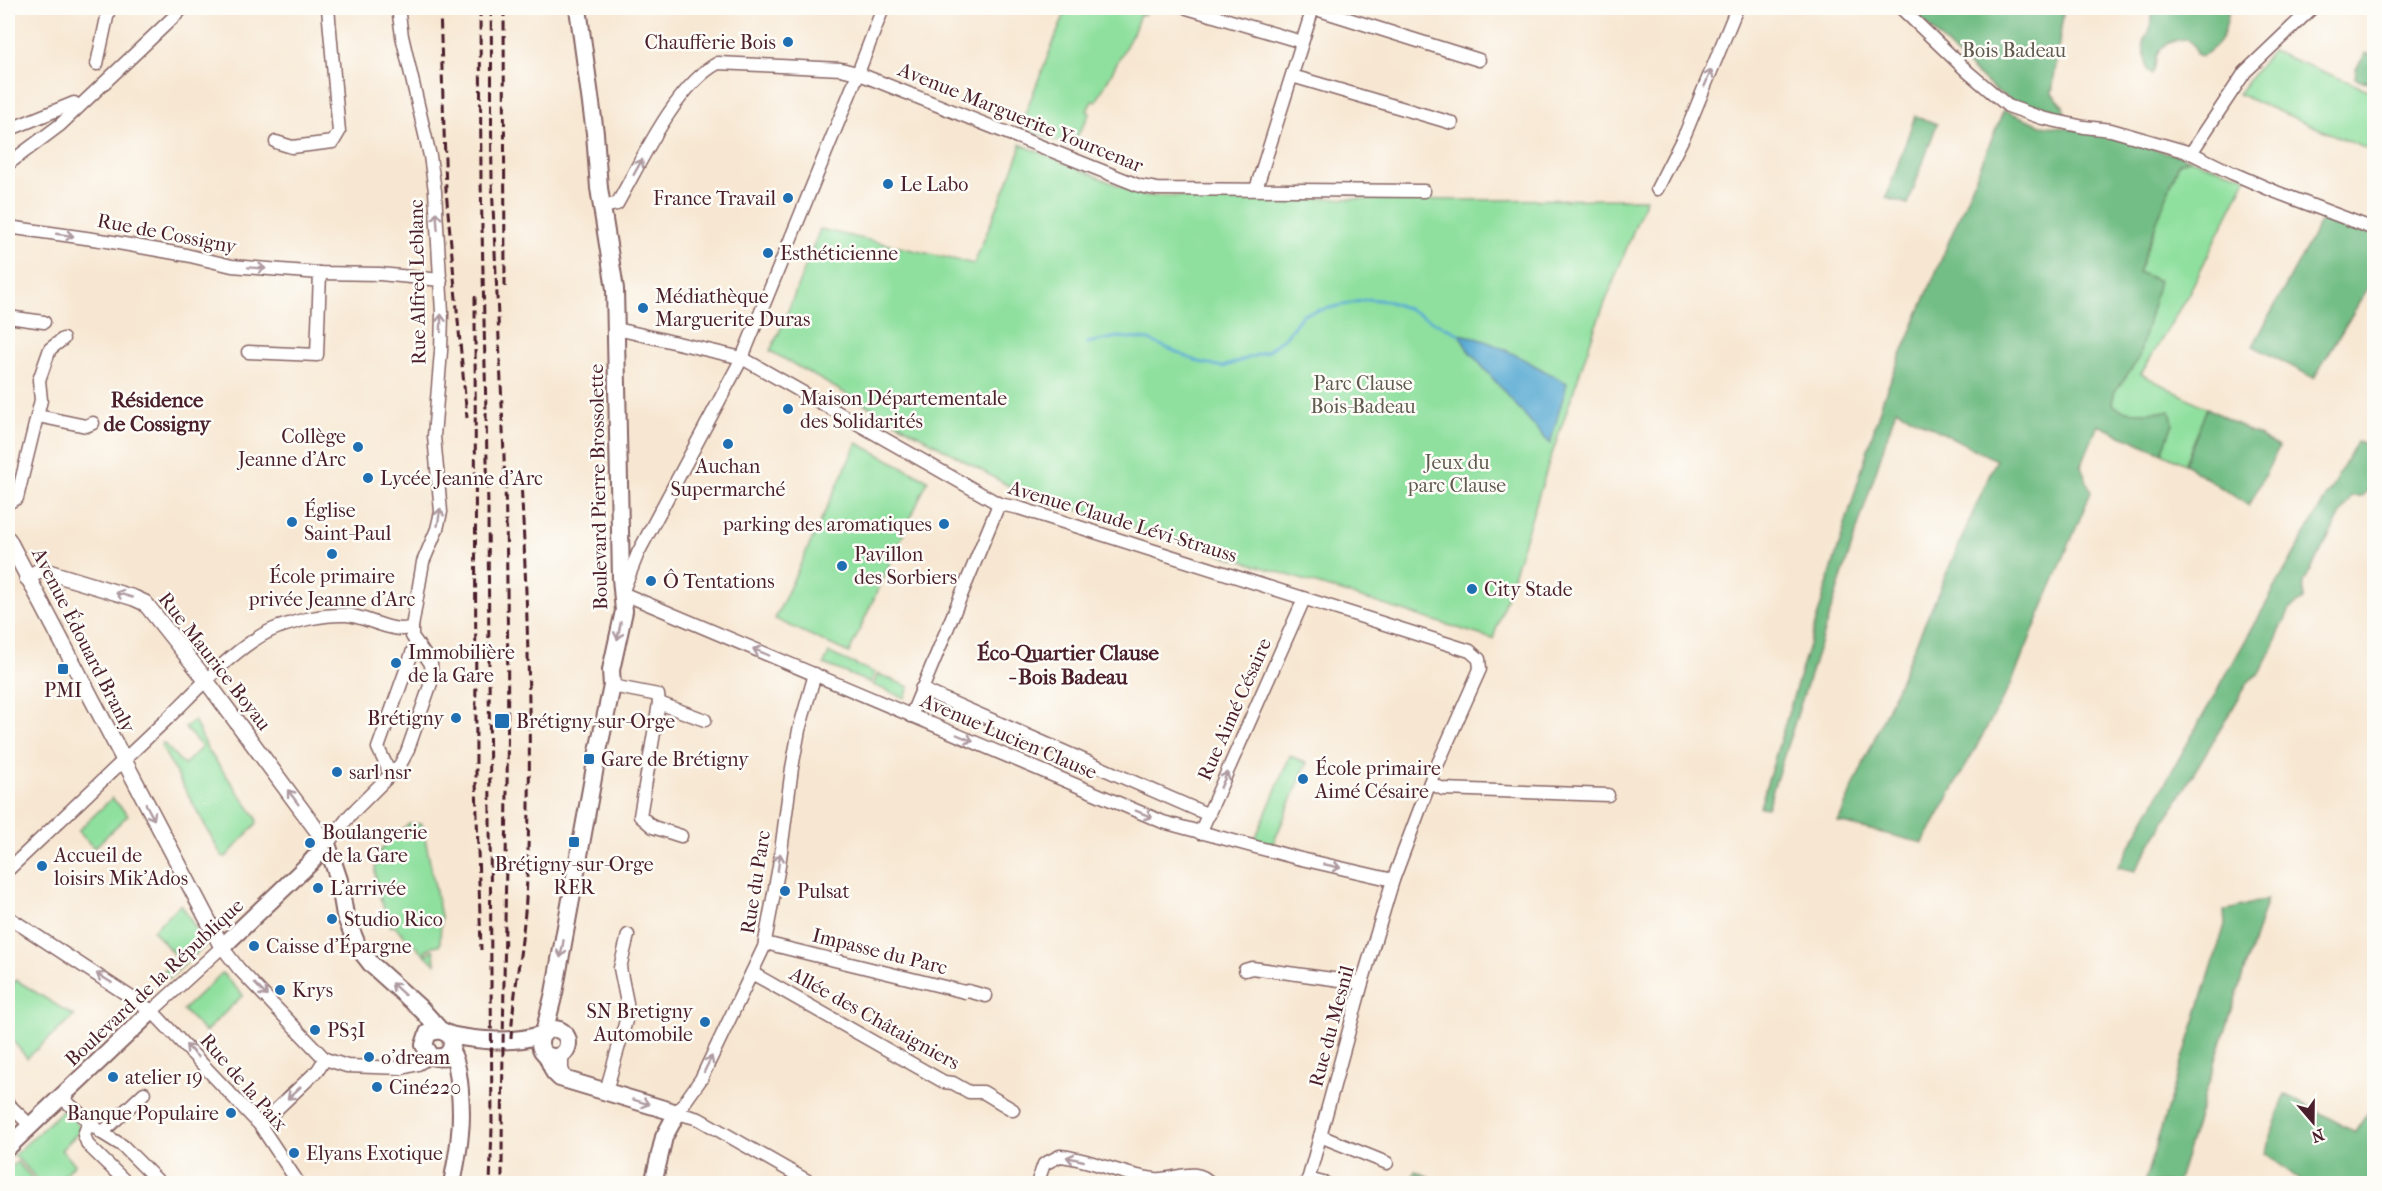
<svg xmlns="http://www.w3.org/2000/svg" width="2382" height="1191" viewBox="0 0 2382 1191" font-family="'IM FELL French Canon',serif">
<style>
.green{fill:#8fe09f;stroke:#6c8065;stroke-width:1.5}
.forest{fill:#73be86;stroke:#5e6e58;stroke-width:1.5}
.water{fill:#58aad3;stroke:#51647f;stroke-width:1.5}
.lines{fill:none;stroke-linecap:round;stroke-linejoin:round}
.stream{stroke:#58aad3;stroke-width:3}
.minor-casing{stroke:#876565;stroke-width:15}
.tertiary-casing{stroke:#876565;stroke-width:18}
.secondary-casing{stroke:#876565;stroke-width:20}
.minor{stroke:#fff;stroke-width:12}
.tertiary{stroke:#fff;stroke-width:15}
.secondary{stroke:#fff;stroke-width:16}
.rail{stroke:#4a1f2b;stroke-width:3;stroke-dasharray:9 4.5;stroke-linecap:butt}
.oneway{stroke:#ae9aa0}
.poi-dot{fill:#1f6fb2;stroke:#fdfcf7;stroke-width:2}
.labels{text-anchor:middle;stroke-width:5;stroke-linejoin:round;paint-order:stroke}
.poi-label{font-size:20px;fill:#4a1f2b;stroke:#fdfcf7;text-anchor:start}
.park-label{font-size:20px;fill:#5f594e;stroke:#fdfcf7}
.street-label{font-size:20px;fill:#4a1f2b;stroke:#fdfcf7}
.neighbourhood-label{font-size:21px;font-weight:bold;fill:#4a1f2b;stroke:#fdfcf7}
</style>
<rect width="100%" height="100%" fill="#fdfcf7"/>
<filter id="ink" filterUnits="userSpaceOnUse"><feTurbulence type="fractalNoise" baseFrequency=".0167" numOctaves="2"/><feDisplacementMap in="SourceGraphic" scale="12" xChannelSelector="R" yChannelSelector="G"/><feConvolveMatrix kernelMatrix="1 2 1 2 8 2 1 2 1" color-interpolation-filters="sRGB"/></filter>
<filter id="wash" filterUnits="userSpaceOnUse"><feTurbulence type="fractalNoise" baseFrequency=".008" numOctaves="4" result="noise"/><feDisplacementMap in="SourceGraphic" scale="24" xChannelSelector="R" yChannelSelector="G"/><feGaussianBlur stdDeviation="1.35" result="paint"/><feColorMatrix in="noise" values="0 0 0 0 0 0 0 0 0 0 0 0 0 0 0 0 0 1.4 0 .05"/><feComposite in="paint" operator="in"/></filter>
<g filter="url(#wash)">
<rect width="100%" height="100%" fill="#f7e7d2"/>
<g class="green">
<path d="M1067 8H1148L1144 15 1140 14 1134 31 1096 102 1092 101 1087 111 1090 113 1071 147 1020 126Z"/>
<path d="M2272 51 2371 91 2374 126V152L2238 94Z"/>
<path d="M1020 144 1143 196 1458 200 1646 199 1595 328 1548 466 1493 639 1018 491 770 351 782 326 820 229 974 264 1019 154Z"/>
<path d="M2190 159 2247 177 2189 293 2141 374 2207 408 2185 464 2162 453 2173 423 2160 411C2147 412 2119 416 2112 402L2115 391 2138 360V273L2179 163Z"/>
<path d="M857 443 928 480 849 653 775 619Z"/>
<path d="M829 653 875 673 870 683 824 664Z"/>
<path d="M878 674 909 687 905 698 873 685Z"/>
<path d="M194 720 208 750 256 817 257 823 226 857 222 856 161 746 163 743 184 765 202 747 185 728Z"/>
<path d="M1290 756 1307 763 1273 844 1255 839Z"/>
<path d="M112 798 128 815 94 848 78 831Z"/>
<path d="M409 824H422L441 916 440 945 432 946 425 952 428 954 432 949 434 951 435 964 393 925 391 927C383 905 366 871 381 850 388 840 400 832 409 824Z"/>
<path d="M181 904 206 945 169 978 164 970 177 958 153 930Z"/>
<path d="M222 973 243 995 205 1032 183 1010Z"/>
<path d="M16 980 74 1016 27 1058 8 1035V991Z"/>
<path d="M64 1109 82 1129 61 1150 75 1164 55 1183H41L14 1155Z"/>
<path d="M17 1162 35 1181 33 1183H8V1170Z"/>
</g>
<g class="forest">
<path d="M1911 8H2064L2052 93 2063 105 2065 113C2060 114 2053 116 2047 115 2000 109 1944 41 1911 8Z"/>
<path d="M2152 8H2229C2226 30 2224 44 2202 56L2196 54 2194 46 2188 39C2177 39 2162 43 2157 55 2155 62 2156 68 2152 75L2147 70 2143 42 2150 30Z"/>
<path d="M2366 53 2374 55V88L2373 82 2360 81 2355 78 2356 69Z"/>
<path d="M2004 110 2041 125 2096 132 2190 159 2179 163 2138 272 2159 281 2138 360 2115 391 2112 402C2120 418 2155 410 2170 411L2173 423 2162 453 2098 425 2081 466 2091 492 2011 684 1923 843 1838 822 1996 460 1896 409 1767 808 1760 807 1884 396Z"/>
<path d="M1915 116 1937 124 1908 204 1886 198Z"/>
<path d="M2324 215 2374 235V278L2314 378 2253 346Z"/>
<path d="M2207 408 2279 447 2249 506 2185 464Z"/>
<path d="M2357 442 2373 445 2365 469 2369 479V489L2362 496H2351L2304 582 2303 600 2290 609 2261 672 2249 681 2135 871 2118 867Z"/>
<path d="M2267 899 2177 1183H2144L2225 925 2224 911Z"/>
<path d="M2285 1094 2355 1132 2369 1111 2374 1112V1183H2304L2265 1153Z"/>
<path d="M1415 1171 1444 1183H1411Z"/>
</g>
<path class="water" d="M1459 334C1497 340 1533 366 1567 383L1550 444 1468 350Z"/>
<g class="lines">
<path class="stream" d="M1087 343 1118 337 1149 340 1199 362 1223 367 1268 351 1287 335 1303 314 1369 299 1387 301 1408 309 1459 334"/>
</g>
</g>
<g filter="url(#ink)">
<g class="lines">
<g class="minor-casing">
<g id="minor">
<path d="M883 8 853 86 742 358 638 553 622 593 1163 822 1297 858 1393 880"/>
<path d="M1187 8 1302 42"/>
<path d="M1313 8 1479 60"/>
<path d="M1901 8 1968 72 2008 106 2042 118 2084 127 2111 130 2191 153 2232 173 2276 192 2374 229"/>
<path d="M97 64 109 8"/>
<path d="M1292 76 1452 123"/>
<path d="M8 130 74 103"/>
<path d="M276 142 292 147 333 142 339 132 328 8"/>
<path d="M2191 153 2245 72 2312 8"/>
<path d="M8 164 60 125 183 8"/>
<path d="M1256 189 1313 8"/>
<path d="M1657 189 1686 132 1737 8"/>
<path d="M601 207 617 204C641 162 675 86 718 63L841 69 857 73 1140 186 1157 189 1424 191"/>
<path d="M8 227 107 241 186 255 232 266 320 273 380 274 441 280"/>
<path d="M8 317 44 322"/>
<path d="M617 329 742 358 999 504 1019 508 1470 651 1479 659 1480 669 1432 777 1393 880 1362 983 1307 1184"/>
<path d="M248 352 317 355 320 273"/>
<path d="M38 416 86 426 93 423"/>
<path d="M8 503 17 498 41 400 39 380 50 349 63 339"/>
<path d="M612 686 658 695 659 703 640 816 653 827 681 836"/>
<path d="M921 689 1209 815"/>
<path d="M659 703 705 720"/>
<path d="M911 716 999 504"/>
<path d="M391 775 378 748 416 642"/>
<path d="M1430 783 1443 789 1608 795"/>
<path d="M1200 833 1304 599"/>
<path d="M327 844 351 814 400 765 407 752 432 680 431 664 412 636V627L423 562 437 529 441 512 434 436 441 351 442 313 435 191 430 156 402 36 398 8"/>
<path d="M8 870C61 819 114 769 167 719 197 690 240 641 279 627 301 620 323 614 346 615 366 616 395 635 412 627"/>
<path d="M8 917 152 1011 260 1125 299 1184"/>
<path d="M765 943 965 992 968 991 986 996"/>
<path d="M1245 970 1252 968 1362 983"/>
<path d="M752 973 944 1082 953 1083 969 1092H983L1013 1110"/>
<path d="M152 1011 222 947 239 969 325 1059 347 1066 402 1068 418 1064 431 1056"/>
<path d="M562 1055V1069L566 1079"/>
<path d="M606 1091 627 1017V1003L620 968 628 935"/>
<path d="M62 1098 102 1133 123 1146 161 1184"/>
<path d="M8 1104 31 1126"/>
<path d="M89 1122 84 1135 88 1145 128 1184"/>
<path d="M260 1125 318 1070 325 1059"/>
<path d="M102 1133 144 1093"/>
<path d="M1320 1136 1387 1163"/>
<path d="M1308 1179 1327 1184"/>
<path d="M813 1184 699 1119 677 1113 701 1079 764 947 779 866 792 768 799 730 815 674"/>
<path d="M1037 1184 1044 1164 1060 1156C1092 1159 1123 1176 1155 1179 1174 1181 1196 1165 1211 1184"/>
</g>
</g>
<g class="tertiary-casing">
<g id="tertiary">
<path d="M8 539 222 947"/>
<path d="M27 578 39 571H45L134 598 145 603 199 671 327 844"/>
</g>
</g>
<g class="secondary-casing">
<g id="secondary">
<path d="M222 947 309 864 327 844 339 880 345 915 358 947 372 965 422 1010 440 1030 450 1035C456 1050 446 1061 431 1056L424 1045 428 1033 440 1030"/>
<circle cx="554" cy="1043" r="14"/>
<path d="M544 1033 554 993 597 756 612 686 611 670 624 611 621 578 615 289 599 188 595 133 578 8"/>
<path d="M450 1035C478 1041 515 1044 543 1034"/>
<path d="M450 1051C461 1062 462 1116 460 1133 459 1150 455 1167 452 1184"/>
<path d="M547 1056 554 1072 560 1078 677 1113 664 1137 653 1184"/>
<path d="M8 1147 152 1011"/>
</g>
</g>
<use href="#minor" class="minor"/>
<use href="#tertiary" class="tertiary"/>
<use href="#secondary" class="secondary"/>
<g class="rail">
<path d="M440 8 446 190 467 418"/>
<path d="M480 8 481 180 488 507 492 1128 490 1184"/>
<path d="M491 8C492 65 491 122 492 179 497 315 506 450 507 587 510 786 502 984 502 1184"/>
<path d="M504 8 505 290"/>
<path d="M475 296 476 782 481 950"/>
<path d="M511 1039C513 993 523 946 526 899 533 759 528 619 521 480"/>
</g>
</g>
<defs><path id="oneway-shaft" d="M-6 0H5M1.5-3L5.5 0L1.5 3" fill="none" stroke-width="1.6" stroke-linecap="round" stroke-linejoin="round" transform="scale(1.5)"/></defs>
<g class="oneway">
<use href="#oneway-shaft" transform="translate(1708 78) rotate(-67)"/>
<use href="#oneway-shaft" transform="translate(638 167) rotate(-61)"/>
<use href="#oneway-shaft" transform="translate(437 221) rotate(-94)"/>
<use href="#oneway-shaft" transform="translate(65 235) rotate(8)"/>
<use href="#oneway-shaft" transform="translate(257 268) rotate(4)"/>
<use href="#oneway-shaft" transform="translate(441 323) rotate(-89)"/>
<use href="#oneway-shaft" transform="translate(439 517) rotate(-81)"/>
<use href="#oneway-shaft" transform="translate(124 595) rotate(-163)"/>
<use href="#oneway-shaft" transform="translate(619 631) rotate(101)"/>
<use href="#oneway-shaft" transform="translate(761 652) rotate(-157)"/>
<use href="#oneway-shaft" transform="translate(965 738) rotate(23)"/>
<use href="#oneway-shaft" transform="translate(1224 780) rotate(-66)"/>
<use href="#oneway-shaft" transform="translate(293 797) rotate(-127)"/>
<use href="#oneway-shaft" transform="translate(150 812) rotate(62)"/>
<use href="#oneway-shaft" transform="translate(1144 814) rotate(22)"/>
<use href="#oneway-shaft" transform="translate(779 862) rotate(-82)"/>
<use href="#oneway-shaft" transform="translate(1332 866) rotate(13)"/>
<use href="#oneway-shaft" transform="translate(562 949) rotate(100)"/>
<use href="#oneway-shaft" transform="translate(104 978) rotate(-148)"/>
<use href="#oneway-shaft" transform="translate(398 989) rotate(-138)"/>
<use href="#oneway-shaft" transform="translate(261 990) rotate(46)"/>
<use href="#oneway-shaft" transform="translate(192 1051) rotate(-134)"/>
<use href="#oneway-shaft" transform="translate(708 1064) rotate(-64)"/>
<use href="#oneway-shaft" transform="translate(294 1093) rotate(137)"/>
<use href="#oneway-shaft" transform="translate(641 1102) rotate(17)"/>
<use href="#oneway-shaft" transform="translate(1075 1159) rotate(-167)"/>
</g>
</g>
<g class="poi-dot">
<circle cx="788" cy="42" r="6"/>
<circle cx="888" cy="184" r="6"/>
<circle cx="788" cy="198" r="6"/>
<circle cx="768" cy="253" r="6"/>
<circle cx="643" cy="308" r="6"/>
<circle cx="788" cy="409" r="6"/>
<circle cx="728" cy="444" r="6"/>
<circle cx="358" cy="447" r="6"/>
<circle cx="368" cy="478" r="6"/>
<circle cx="292" cy="522" r="6"/>
<circle cx="944" cy="524" r="6"/>
<circle cx="332" cy="554" r="6"/>
<circle cx="842" cy="566" r="6"/>
<circle cx="651" cy="581" r="6"/>
<circle cx="1472" cy="589" r="6"/>
<circle cx="396" cy="663" r="6"/>
<rect x="57" y="663" width="12" height="12" rx="3"/>
<circle cx="456" cy="718" r="6"/>
<rect x="494" y="713" width="16" height="16" rx="3"/>
<rect x="583" y="753" width="12" height="12" rx="3"/>
<circle cx="337" cy="772" r="6"/>
<circle cx="1303" cy="779" r="6"/>
<rect x="568" y="836" width="12" height="12" rx="3"/>
<circle cx="310" cy="843" r="6"/>
<circle cx="42" cy="866" r="6"/>
<circle cx="318" cy="888" r="6"/>
<circle cx="785" cy="891" r="6"/>
<circle cx="332" cy="919" r="6"/>
<circle cx="254" cy="946" r="6"/>
<circle cx="280" cy="990" r="6"/>
<circle cx="705" cy="1022" r="6"/>
<circle cx="315" cy="1030" r="6"/>
<circle cx="369" cy="1057" r="6"/>
<circle cx="113" cy="1077" r="6"/>
<circle cx="377" cy="1087" r="6"/>
<circle cx="231" cy="1113" r="6"/>
<circle cx="294" cy="1153" r="6"/>
</g>
<g class="labels">
<g class="poi-label">
<text x="776" y="49" text-anchor="end">Chaufferie Bois</text>
<text x="900" y="191">Le Labo</text>
<text x="776" y="205" text-anchor="end">France Travail</text>
<text x="780" y="260">Esthéticienne</text>
<text x="655" y="303">Médiathèque<tspan x="655" dy="23">Marguerite Duras</tspan></text>
<text x="800" y="405">Maison Départementale<tspan x="800" dy="23">des Solidarités</tspan></text>
<text x="346" y="443" text-anchor="end">Collège<tspan x="346" dy="23">Jeanne d'Arc</tspan></text>
<text x="728" y="473" text-anchor="middle">Auchan<tspan x="728" dy="23">Supermarché</tspan></text>
<text x="380" y="485">Lycée Jeanne d'Arc</text>
<text x="304" y="517">Église<tspan x="304" dy="23">Saint-Paul</tspan></text>
<text x="932" y="531" text-anchor="end">parking des aromatiques</text>
<text x="854" y="561">Pavillon<tspan x="854" dy="23">des Sorbiers</tspan></text>
<text x="332" y="583" text-anchor="middle">École primaire<tspan x="332" dy="23">privée Jeanne d'Arc</tspan></text>
<text x="663" y="588">Ô Tentations</text>
<text x="1484" y="596">City Stade</text>
<text x="408" y="659">Immobilière<tspan x="408" dy="23">de la Gare</tspan></text>
<text x="63" y="697" text-anchor="middle">PMI</text>
<text x="444" y="725" text-anchor="end">Brétigny</text>
<text x="516" y="728">Brétigny-sur-Orge</text>
<text x="601" y="766">Gare de Brétigny</text>
<text x="1315" y="775">École primaire<tspan x="1315" dy="23">Aimé Césaire</tspan></text>
<text x="349" y="779">sarl nsr</text>
<text x="322" y="839">Boulangerie<tspan x="322" dy="23">de la Gare</tspan></text>
<text x="54" y="862">Accueil de<tspan x="54" dy="23">loisirs Mik'Ados</tspan></text>
<text x="574" y="871" text-anchor="middle">Brétigny-sur-Orge<tspan x="574" dy="23">RER</tspan></text>
<text x="330" y="895">L'arrivée</text>
<text x="797" y="898">Pulsat</text>
<text x="344" y="926">Studio Rico</text>
<text x="266" y="953">Caisse d'Épargne</text>
<text x="292" y="997">Krys</text>
<text x="693" y="1018" text-anchor="end">SN Bretigny<tspan x="693" dy="23">Automobile</tspan></text>
<text x="327" y="1037">PS3I</text>
<text x="381" y="1064">o'dream</text>
<text x="125" y="1084">atelier 19</text>
<text x="389" y="1094">Ciné220</text>
<text x="219" y="1120" text-anchor="end">Banque Populaire</text>
<text x="306" y="1160">Elyans Exotique</text>
</g>
<g class="park-label">
<text x="2014" y="57">Bois Badeau</text>
<text x="1363" y="390">Parc Clause<tspan x="1363" dy="23">Bois-Badeau</tspan></text>
<text x="1457" y="469">Jeux du<tspan x="1457" dy="23">parc Clause</tspan></text>
</g>
<g class="street-label">
<text transform="translate(1021 117) rotate(22)" y="7">Avenue Marguerite Yourcenar</text>
<text transform="translate(167 233) rotate(11)" y="7">Rue de Cossigny</text>
<text transform="translate(417 282) rotate(-91)" y="7">Rue Alfred Leblanc</text>
<text transform="translate(598 487) rotate(-91)" y="7">Boulevard Pierre Brossolette</text>
<text transform="translate(1123 521) rotate(17)" y="7">Avenue Claude Lévi-Strauss</text>
<text transform="translate(84 640) rotate(63)" y="7">Avenue Édouard Branly</text>
<text transform="translate(215 661) rotate(52)" y="7">Rue Maurice Boyau</text>
<text transform="translate(1234 709) rotate(-66)" y="7">Rue Aimé Césaire</text>
<text transform="translate(1009 736) rotate(23)" y="7">Avenue Lucien Clause</text>
<text transform="translate(755 882) rotate(-81)" y="7">Rue du Parc</text>
<text transform="translate(880 951) rotate(14)" y="7">Impasse du Parc</text>
<text transform="translate(154 982) rotate(-43)" y="7">Boulevard de la République</text>
<text transform="translate(875 1018) rotate(29)" y="7">Allée des Châtaigniers</text>
<text transform="translate(1331 1026) rotate(-75)" y="7">Rue du Mesnil</text>
<text transform="translate(244 1082) rotate(49)" y="7">Rue de la Paix</text>
</g>
<g class="neighbourhood-label">
<text x="157" y="407">Résidence<tspan x="157" dy="24">de Cossigny</tspan></text>
<text x="1068" y="660">Éco-Quartier Clause<tspan x="1068" dy="24">- Bois Badeau</tspan></text>
</g>
</g>
<rect width="2382" height="1191" fill="none" stroke="#fdfcf7" stroke-width="30"/>
<g transform="translate(2313 1122) rotate(160)" stroke="#fdfcf7" stroke-width="4.5" paint-order="stroke">
<path d="M0-4.5L10 22L0 15L-10 22Z" fill="#4a1f2b"/>
<text y="-9" font-size="16" font-weight="bold" text-anchor="middle" fill="#4a1f2b">N</text>
</g>
</svg>
